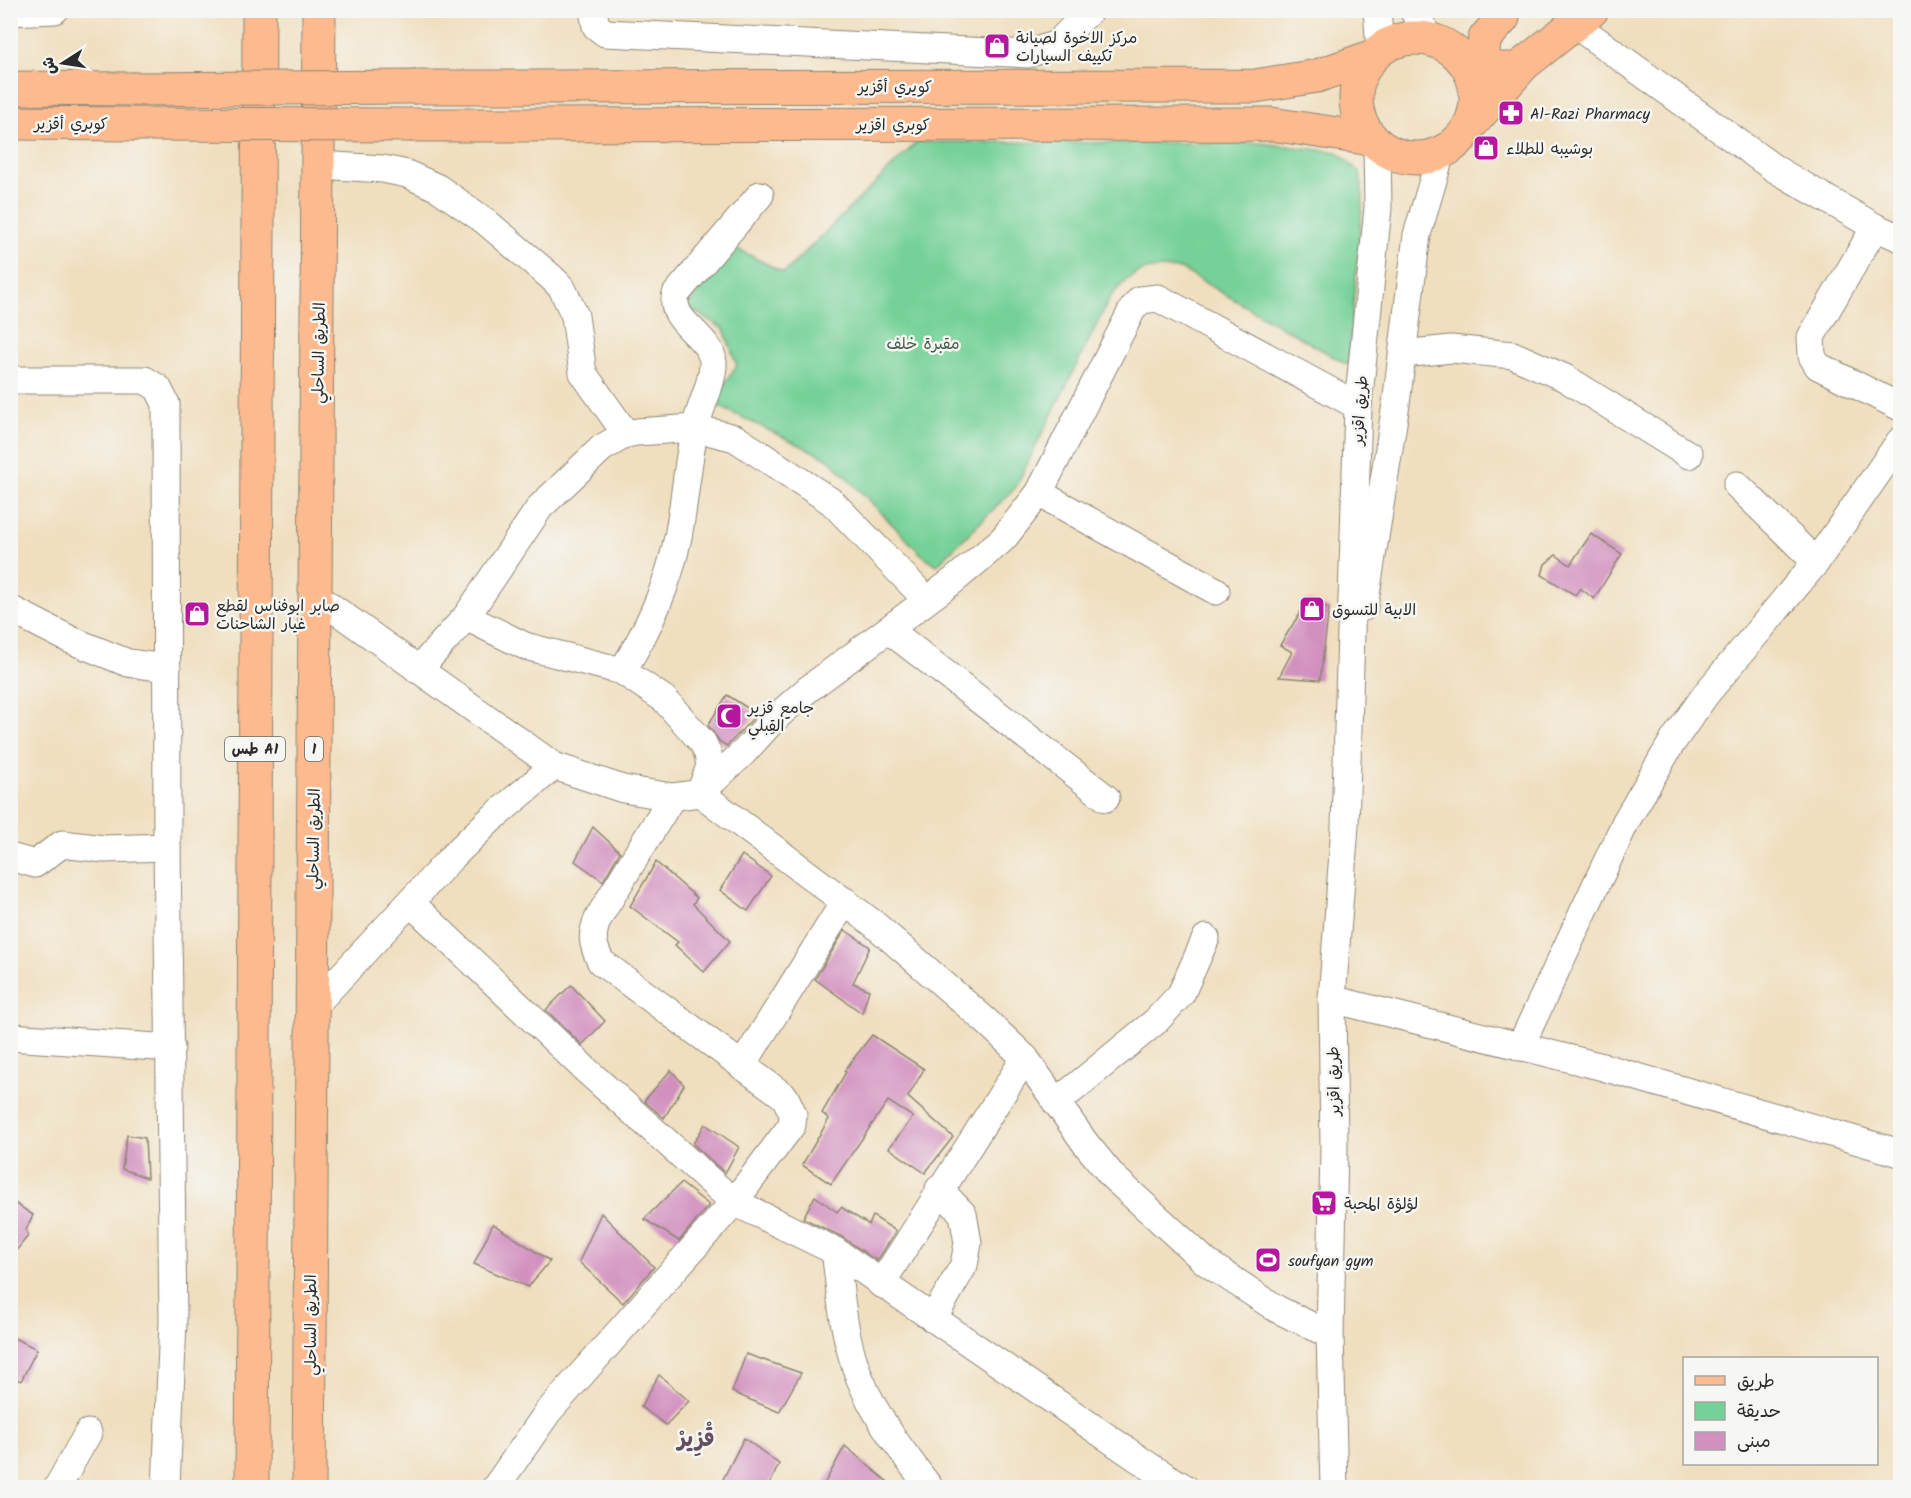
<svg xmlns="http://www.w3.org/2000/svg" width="1911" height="1498" viewBox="0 0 1911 1498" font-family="Kalam,'Playpen Sans Arabic',sans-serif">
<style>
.green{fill:#76d198;stroke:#507e62;stroke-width:1.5}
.building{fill:#d290bf}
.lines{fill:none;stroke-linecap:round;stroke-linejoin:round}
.minor-casing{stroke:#8e8575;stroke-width:29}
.major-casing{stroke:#8e8575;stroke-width:35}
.highway-casing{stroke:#8e8575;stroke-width:35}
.minor{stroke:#fff;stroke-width:27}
.major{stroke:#fcba8e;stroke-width:33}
.highway{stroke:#fcba8e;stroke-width:33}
.major-bridge-casing{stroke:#8e8575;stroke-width:35;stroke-linecap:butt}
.major-bridge{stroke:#fcba8e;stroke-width:33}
.labels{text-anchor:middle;stroke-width:5;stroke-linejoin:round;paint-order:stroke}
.shield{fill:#f6f6f2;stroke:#686867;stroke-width:1.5}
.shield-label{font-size:15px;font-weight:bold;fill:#2b2b2b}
.poi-label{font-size:16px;fill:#2b2b2b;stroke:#f6f6f2;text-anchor:start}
.street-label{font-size:16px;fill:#2b2b2b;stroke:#f6f6f2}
.park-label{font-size:16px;fill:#425d4c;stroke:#f6f6f2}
.district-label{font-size:22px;font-weight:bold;fill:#654e5f;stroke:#f6f6f2}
</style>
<rect width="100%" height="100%" fill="#f6f6f2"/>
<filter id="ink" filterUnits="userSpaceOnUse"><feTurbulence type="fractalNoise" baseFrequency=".0167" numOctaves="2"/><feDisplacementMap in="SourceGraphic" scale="12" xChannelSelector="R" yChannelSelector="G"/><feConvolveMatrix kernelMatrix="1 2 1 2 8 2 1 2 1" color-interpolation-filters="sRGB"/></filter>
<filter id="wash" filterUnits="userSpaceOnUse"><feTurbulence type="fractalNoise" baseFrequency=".008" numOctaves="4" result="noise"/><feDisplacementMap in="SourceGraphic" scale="24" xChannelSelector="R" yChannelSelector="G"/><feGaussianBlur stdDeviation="1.35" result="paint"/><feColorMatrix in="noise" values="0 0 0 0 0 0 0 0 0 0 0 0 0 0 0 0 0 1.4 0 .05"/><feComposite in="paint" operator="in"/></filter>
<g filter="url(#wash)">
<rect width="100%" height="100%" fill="#f0dfbf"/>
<path class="green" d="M917 142 1260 143 1338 152 1360 173 1363 197 1348 365 1181 269C1143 267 1136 268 1111 296L1015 488 937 565 921 554 829 459 712 403 737 365 724 329 687 307 728 244 784 273Z"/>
<g id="blocks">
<g class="building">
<path d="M1591 534 1622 554 1594 599 1580 588 1575 595 1542 575 1545 564 1556 555 1570 565Z"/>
<path d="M1308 600 1329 608 1320 680 1279 677 1292 652 1280 645Z"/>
<path d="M727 695 757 714 727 746 720 742 708 725Z"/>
<path d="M593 827 620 852 603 881 575 861Z"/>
<path d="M742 855 771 876 748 911 720 890Z"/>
<path d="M656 862 697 898 693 904 730 941 704 972 675 945 678 942 630 906Z"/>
<path d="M845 930 870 947 853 983 869 990 862 1013 815 979Z"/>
<path d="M571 985 605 1021 582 1045 546 1010Z"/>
<path d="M872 1035 924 1069 908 1097 953 1137 925 1173 889 1148 913 1117 888 1101 831 1184 802 1165 829 1119 822 1113 846 1072 844 1071Z"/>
<path d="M671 1070 684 1085 664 1118 644 1101Z"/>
<path d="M705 1124 739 1147 725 1173 693 1144Z"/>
<path d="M127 1135 145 1138 147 1178 122 1169Z"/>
<path d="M681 1183 709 1205 679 1241 644 1219Z"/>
<path d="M815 1196 837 1212 841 1207 869 1225 873 1216 896 1231 877 1261 842 1237 803 1218Z"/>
<path d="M10 1200 33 1215 26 1230 28 1236 10 1258Z"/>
<path d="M601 1213 654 1267 623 1303 579 1262Z"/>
<path d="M493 1224 550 1261 528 1287 474 1264Z"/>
<path d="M10 1336 37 1349 21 1381 10 1376Z"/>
<path d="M746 1354 801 1373 779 1412 732 1392Z"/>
<path d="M659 1375 689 1401 666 1425 641 1407Z"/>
<path d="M744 1438 779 1464 768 1488H730L721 1483Z"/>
<path d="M845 1446 895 1488H822Z"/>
</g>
</g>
</g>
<g filter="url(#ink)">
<use href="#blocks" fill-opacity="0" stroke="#8e8575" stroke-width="1.5"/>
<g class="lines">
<g class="minor-casing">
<g id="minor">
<path d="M593 10 596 26 605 33 1028 54 1057 44 1090 10"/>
<path d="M1377 10 1380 49"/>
<path d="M1413 10 1429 38"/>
<path d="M10 12 55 10"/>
<path d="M1574 24 1775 169 1875 227 1900 238"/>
<path d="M320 165 383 169 407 174 438 188 485 221 551 277 562 288 575 316 583 373 626 434"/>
<path d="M1875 227 1811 337 1812 356 1818 366 1900 407"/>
<path d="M1403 354 1451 349 1513 355 1565 378 1689 455"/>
<path d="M10 380H145L158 388 166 404 167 847 173 1322 166 1488"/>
<path d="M1737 485 1816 562"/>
<path d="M1039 493 1216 591"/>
<path d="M316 596 554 766 623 789 672 797 700 793 744 752 773 720 807 690 953 581 1003 539 1039 493 1132 310 1140 300 1158 298 1358 406"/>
<path d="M1364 607 1396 404 1417 235 1441 153"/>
<path d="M10 609 71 640 128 663 167 668"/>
<path d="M466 617 525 646 622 671 664 699 703 743 708 754 710 766 700 793"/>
<path d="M889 630 1106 798"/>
<path d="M418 670 466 617 540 507 602 448 626 434 637 432 695 428 735 438 832 502 926 599"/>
<path d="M622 671C648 631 669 583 678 537 685 501 687 464 695 428 699 409 714 381 713 362 711 335 667 322 676 294L760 195"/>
<path d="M700 793 874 924 987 1022 1025 1058 1086 1144 1113 1177 1206 1262 1277 1309 1330 1335"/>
<path d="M10 857 35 864 62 844 104 849 167 847"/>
<path d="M411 903 587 1071 734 1202 835 1251 1149 1466 1185 1488"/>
<path d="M1332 999 1603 1067 1900 1153"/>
<path d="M312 1008 451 858 489 821 554 766"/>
<path d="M10 1037 171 1048"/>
<path d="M1520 1047 1626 821 1671 744 1706 694 1816 562 1900 441"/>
<path d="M742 1066 845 901"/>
<path d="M1056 1103 1156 1021 1181 994 1206 938"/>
<path d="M835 1251C840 1287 842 1324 853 1359 867 1407 900 1449 930 1488"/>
<path d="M881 1284 1025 1058"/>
<path d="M933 1319 964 1265 968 1243 963 1214 939 1189"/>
<path d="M57 1488 88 1433"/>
<path d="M495 1488 548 1412 734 1202 792 1125 793 1114 785 1097 601 962C592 944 590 934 600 915L672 797"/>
<path d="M1334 1488 1330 1335 1334 1148 1332 999 1345 826 1358 406 1378 208 1377 145"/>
</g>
</g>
<g class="major-casing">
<g id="major">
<path d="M1503 18 1485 38 1482 55 1492 69H1510"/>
<circle cx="1416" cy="98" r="60"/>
<path d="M416 87 1255 86 1317 76 1371 57"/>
<path d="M10 88 131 89"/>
<path d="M10 123 132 124"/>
<path d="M1472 123 1524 64 1592 10"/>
<path d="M413 125 1271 124 1371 139"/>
</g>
</g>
<g class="highway-casing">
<g id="highway">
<path d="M252 1488 259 10"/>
<path d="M309 1488 319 10"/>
</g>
</g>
<use href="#minor" class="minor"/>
<use href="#major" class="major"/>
<use href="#highway" class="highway"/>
<g class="major-bridge-casing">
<g id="major-bridge">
<path d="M131 89 416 87"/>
<path d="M132 124 413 125"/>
</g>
</g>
<use href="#major-bridge" class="major-bridge"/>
</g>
</g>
<defs>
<g id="shop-square" transform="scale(1.35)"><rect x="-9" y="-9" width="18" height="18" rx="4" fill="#b5179e" stroke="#f6f6f2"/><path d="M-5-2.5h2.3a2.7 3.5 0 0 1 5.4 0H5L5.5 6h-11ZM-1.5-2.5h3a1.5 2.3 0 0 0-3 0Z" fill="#fff"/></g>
<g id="pharmacy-square" transform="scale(1.35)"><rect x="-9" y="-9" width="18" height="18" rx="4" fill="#b5179e" stroke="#f6f6f2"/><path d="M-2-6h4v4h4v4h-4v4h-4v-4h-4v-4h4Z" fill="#fff"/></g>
<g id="mosque-square" transform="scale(1.35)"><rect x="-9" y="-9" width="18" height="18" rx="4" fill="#b5179e" stroke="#f6f6f2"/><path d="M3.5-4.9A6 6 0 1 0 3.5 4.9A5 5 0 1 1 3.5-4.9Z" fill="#fff"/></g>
<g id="supermarket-square" transform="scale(1.35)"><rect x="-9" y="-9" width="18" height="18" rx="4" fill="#b5179e" stroke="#f6f6f2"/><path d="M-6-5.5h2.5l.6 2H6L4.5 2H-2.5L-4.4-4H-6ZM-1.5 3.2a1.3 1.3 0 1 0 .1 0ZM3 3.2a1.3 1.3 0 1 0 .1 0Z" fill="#fff"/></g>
<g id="stadium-square" transform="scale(1.35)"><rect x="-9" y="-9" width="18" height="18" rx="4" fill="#b5179e" stroke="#f6f6f2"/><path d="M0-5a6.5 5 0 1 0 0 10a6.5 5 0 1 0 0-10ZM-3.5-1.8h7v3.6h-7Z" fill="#fff"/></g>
</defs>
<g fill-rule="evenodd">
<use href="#shop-square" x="997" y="46"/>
<use href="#pharmacy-square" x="1511" y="113"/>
<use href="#shop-square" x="1486" y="148"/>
<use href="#shop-square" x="1312" y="609"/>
<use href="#shop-square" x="197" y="614"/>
<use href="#mosque-square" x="729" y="716"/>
<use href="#supermarket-square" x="1324" y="1203"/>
<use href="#stadium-square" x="1268" y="1260"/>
</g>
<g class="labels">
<g class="shield">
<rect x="225" y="737" width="60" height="24" rx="4.5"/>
<rect x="305" y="737" width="18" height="24" rx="4.5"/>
</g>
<g class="shield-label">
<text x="255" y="754">طس A1</text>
<text x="314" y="754">1</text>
</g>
<g class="poi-label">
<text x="1016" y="43">مركز الاخوة لصيانة<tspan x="1016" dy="18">تكييف السيارات</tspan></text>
<text x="1530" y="119">Al-Razi Pharmacy</text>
<text x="1506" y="154">بوشيبه للطلاء</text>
<text x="216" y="611">صابر ابوفناس لقطع<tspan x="216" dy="18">غيار الشاحنات</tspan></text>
<text x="1332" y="615">الابية للتسوق</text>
<text x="748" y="713">جامع قزير<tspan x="748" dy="18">القِبلي</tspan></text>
<text x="1344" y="1209">لؤلؤة المحبة</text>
<text x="1288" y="1266">soufyan gym</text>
</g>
<g class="street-label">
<text x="895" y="92">كويري أقزير</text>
<text x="71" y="129">كوبري أقزير</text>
<text x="893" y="130">كوبري اقزير</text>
<text transform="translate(318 353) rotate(-89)" y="6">الطريق الساحلي</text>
<text transform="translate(1359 410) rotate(-86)" y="6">طريق اقزير</text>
<text transform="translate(313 839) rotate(-89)" y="6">الطريق الساحلي</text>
<text transform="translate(1333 1081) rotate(-91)" y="6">طريق اقزير</text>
<text transform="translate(310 1325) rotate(-90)" y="6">الطريق الساحلي</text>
</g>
<g class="park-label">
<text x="923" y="349">مقبرة خلف</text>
</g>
<g class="district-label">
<text x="696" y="1446">قْزِيرْ</text>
</g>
</g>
<rect width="1911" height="1498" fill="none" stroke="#f6f6f2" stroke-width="36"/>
<rect x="1683" y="1357" width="195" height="108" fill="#f6f6f2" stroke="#a5a5a2" stroke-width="1.5"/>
<rect x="1695" y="1376" width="30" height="9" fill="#fcba8e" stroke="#a5a5a2" stroke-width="1.5"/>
<text x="1737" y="1387" font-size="18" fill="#2b2b2b">طريق</text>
<rect x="1695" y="1402" width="30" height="18" fill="#76d198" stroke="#a5a5a2" stroke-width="1.5"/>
<text x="1737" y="1417" font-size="18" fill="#2b2b2b">حديقة</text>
<rect x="1695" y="1432" width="30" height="18" fill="#d290bf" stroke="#a5a5a2" stroke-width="1.5"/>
<text x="1737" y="1447" font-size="18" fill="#2b2b2b">مبنى</text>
<g transform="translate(63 63) rotate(258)" stroke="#f6f6f2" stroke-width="4.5" paint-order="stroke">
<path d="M0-4.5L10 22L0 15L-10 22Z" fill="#2b2b2b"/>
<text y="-9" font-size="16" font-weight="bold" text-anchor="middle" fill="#2b2b2b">ش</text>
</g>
</svg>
